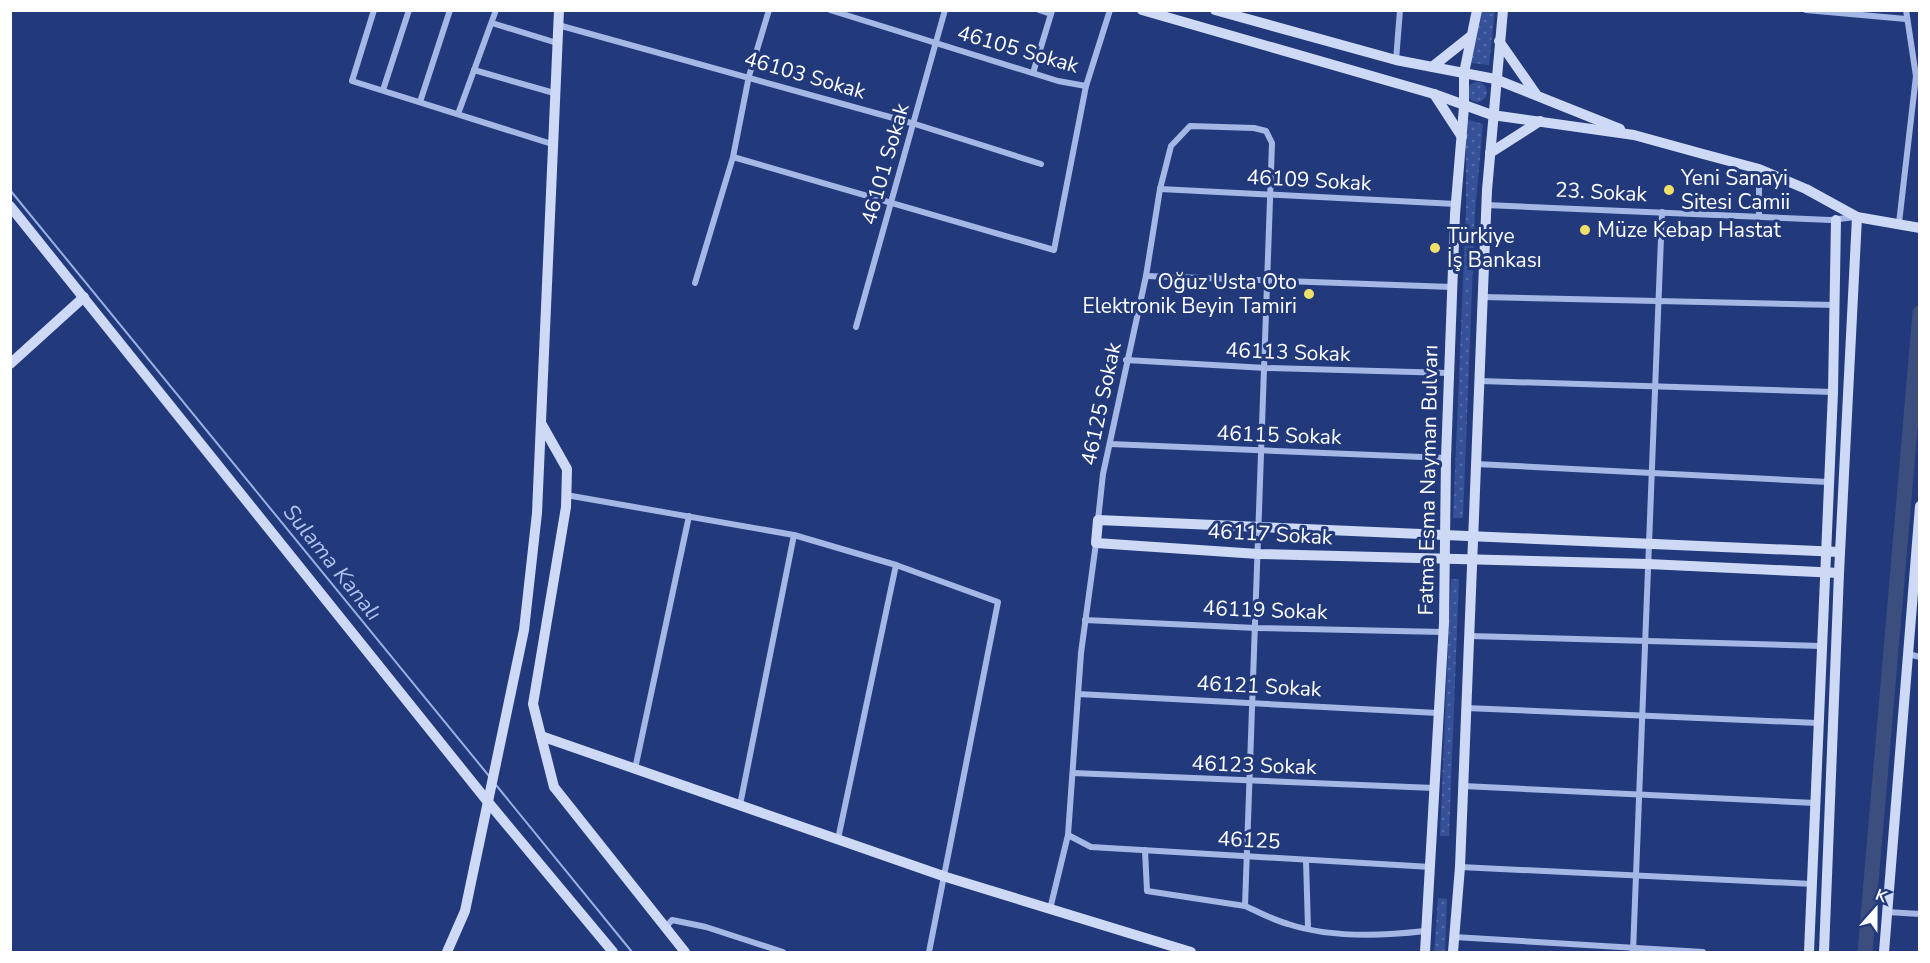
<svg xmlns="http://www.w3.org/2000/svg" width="1930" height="963" viewBox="0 0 1930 963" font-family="'Nunito Sans',sans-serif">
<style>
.grass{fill:url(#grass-dots)}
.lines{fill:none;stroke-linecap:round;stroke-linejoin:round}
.stream{stroke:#99b0e6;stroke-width:2}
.river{stroke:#3c4e7e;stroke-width:15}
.street{stroke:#a5b7e5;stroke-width:6}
.secondary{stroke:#ced9f5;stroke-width:10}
.poi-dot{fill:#f0e067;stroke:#223a7b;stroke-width:2}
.labels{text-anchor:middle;stroke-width:6;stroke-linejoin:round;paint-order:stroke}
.street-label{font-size:21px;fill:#fff;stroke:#223a7b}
.poi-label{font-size:21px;fill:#fff;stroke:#223a7b;text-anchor:start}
.water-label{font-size:22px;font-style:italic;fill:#b0c2ed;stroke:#223a7b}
</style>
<defs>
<pattern id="grass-dots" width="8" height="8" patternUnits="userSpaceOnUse" patternTransform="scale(1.5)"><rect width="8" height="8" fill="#365198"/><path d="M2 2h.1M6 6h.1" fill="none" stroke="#546ba7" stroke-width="1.8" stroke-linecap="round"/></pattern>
</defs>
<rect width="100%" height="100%" fill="#223a7b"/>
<g class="grass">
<path d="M1479 11H1495L1489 65 1470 63Z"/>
<circle cx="1477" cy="92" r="10"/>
<path d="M1466 119 1483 124 1475 213 1463 518H1453L1466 211Z"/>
<path d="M1451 579H1459L1449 836H1440Z"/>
<path d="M1438 898 1447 899 1445 952H1434Z"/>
</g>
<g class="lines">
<g class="stream">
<path d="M10 190 489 776"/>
<path d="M496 785 632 952"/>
</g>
<path class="river" d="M1865 952 1920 313"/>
<g class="street">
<path d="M374 10 352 81 552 144"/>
<path d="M830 10 1058 81 1086 86 1110 10"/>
<path d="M1039 10 1051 14 1052 11"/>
<path d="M1806 10 1906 19"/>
<path d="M492 23 557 43"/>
<path d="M558 25 915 124 1041 164"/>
<path d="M1396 60 1400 10"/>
<path d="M474 70 554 93"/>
<path d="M1033 73 1051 14"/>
<path d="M383 90 409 10"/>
<path d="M420 102 450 10"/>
<path d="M458 114 496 10"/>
<path d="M733 157 1054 250 1086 86"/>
<path d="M1759 169V217"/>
<path d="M1160 189 1456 204"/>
<path d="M1486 205 1830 220 1856 217"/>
<path d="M1899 223 1916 76 1906 10"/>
<path d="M1146 276 1452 287"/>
<path d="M695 283 733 157 749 76 769 10"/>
<path d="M1483 297 1835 305"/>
<path d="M856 327 945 10"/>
<path d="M1126 360 1266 368 1449 373"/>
<path d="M1480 381 1833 392"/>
<path d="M1110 444 1446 458"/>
<path d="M1476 464 1828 482"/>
<path d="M566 495 794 535"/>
<path d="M1098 520 1103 474 1146 276 1160 189 1171 146 1190 126 1254 128 1266 131 1272 143 1245 906C1259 912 1273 920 1288 924 1330 938 1382 936 1425 931"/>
<path d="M896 565 998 602 929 952"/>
<path d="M1085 620 1256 628 1443 632"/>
<path d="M1469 636 1821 646"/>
<path d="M1908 654 1920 657"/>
<path d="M1078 694 1438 713"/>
<path d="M1466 708 1818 723"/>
<path d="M635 769 689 516"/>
<path d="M1073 773 1434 788"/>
<path d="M1463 786 1815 803"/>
<path d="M740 805 794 535 896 565 838 839"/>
<path d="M1068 835 1091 847 1431 867"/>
<path d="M1145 850 1147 891 1245 906"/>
<path d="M1306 860 1308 928"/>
<path d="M1460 867 1812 884"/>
<path d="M1050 909 1068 835 1081 653 1096 543"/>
<path d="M1887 912 1920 914"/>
<path d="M665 928 672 920 706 927 783 952"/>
<path d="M1454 937 1703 952"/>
<path d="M1633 952 1662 212"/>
</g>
<g class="secondary">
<path d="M1142 10 1434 94 1492 115 1634 135 1703 154 1759 169 1806 189 1857 217 1920 228"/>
<path d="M1215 10 1396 60 1495 79 1620 129"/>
<path d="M1499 41 1536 94"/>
<path d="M1432 67 1471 36"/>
<path d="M1434 94 1462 137"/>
<path d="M1490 153 1540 121"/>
<path d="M10 206 488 802 613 952"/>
<path d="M10 364 84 297"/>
<path d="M541 423 567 469 566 507 533 704 541 736 946 877 1191 952"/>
<path d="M1839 573 1648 564 1258 554 1096 543 1098 520 1840 552"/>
<path d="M541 736 554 787 685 952"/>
<path d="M447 952 465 911 524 630 537 513 559 10"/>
<path d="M1425 952 1444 623 1446 458 1455 214 1464 107V73L1477 10"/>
<path d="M1453 952 1460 867 1487 190 1503 10"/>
<path d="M1809 952 1833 392 1836 220"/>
<path d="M1824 952 1839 573 1857 217"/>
<path d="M1884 952 1920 506"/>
</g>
</g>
<g class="poi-dot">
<circle cx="1669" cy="190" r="6"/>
<circle cx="1585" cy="230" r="6"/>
<circle cx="1435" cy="248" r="6"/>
<circle cx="1309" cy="294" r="6"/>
</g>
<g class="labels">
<g class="street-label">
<text transform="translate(1018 49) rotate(16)" y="7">46105 Sokak</text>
<text transform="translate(805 75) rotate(16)" y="7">46103 Sokak</text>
<text transform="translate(885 164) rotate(-74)" y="7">46101 Sokak</text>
<text transform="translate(1309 180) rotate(3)" y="7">46109 Sokak</text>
<text transform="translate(1601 192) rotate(3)" y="7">23. Sokak</text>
<text transform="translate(1288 352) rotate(2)" y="7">46113 Sokak</text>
<text transform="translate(1101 404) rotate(-78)" y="7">46125 Sokak</text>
<text transform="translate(1279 435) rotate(2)" y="7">46115 Sokak</text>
<text transform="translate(1428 480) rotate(-89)" y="7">Fatma Esma Nayman Bulvarı</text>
<text transform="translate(1270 534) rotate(3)" y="7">46117 Sokak</text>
<text transform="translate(1265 610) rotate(2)" y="7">46119 Sokak</text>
<text transform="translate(1259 686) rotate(3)" y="7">46121 Sokak</text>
<text transform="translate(1254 765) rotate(2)" y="7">46123 Sokak</text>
<text transform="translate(1249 840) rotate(3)" y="7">46125</text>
</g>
<g class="poi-label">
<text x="1681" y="185">Yeni Sanayi<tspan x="1681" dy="24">Sitesi Camii</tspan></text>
<text x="1597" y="237">Müze Kebap Hastat</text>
<text x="1447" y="243">Türkiye<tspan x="1447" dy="24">İş Bankası</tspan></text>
<text x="1297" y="289" text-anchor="end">Oğuz Usta Oto<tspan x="1297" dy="24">Elektronik Beyin Tamiri</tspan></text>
</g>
<g class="water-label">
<text transform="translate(333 562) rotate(51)" y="8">Sulama Kanalı</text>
</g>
</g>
<rect width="1930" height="963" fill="none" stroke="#ffffff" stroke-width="24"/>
<g transform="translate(1876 909) rotate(21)" stroke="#223a7b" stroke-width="4.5" paint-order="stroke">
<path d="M0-4.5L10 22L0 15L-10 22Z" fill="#ffffff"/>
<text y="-9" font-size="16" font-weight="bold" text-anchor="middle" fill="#ffffff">K</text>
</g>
</svg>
